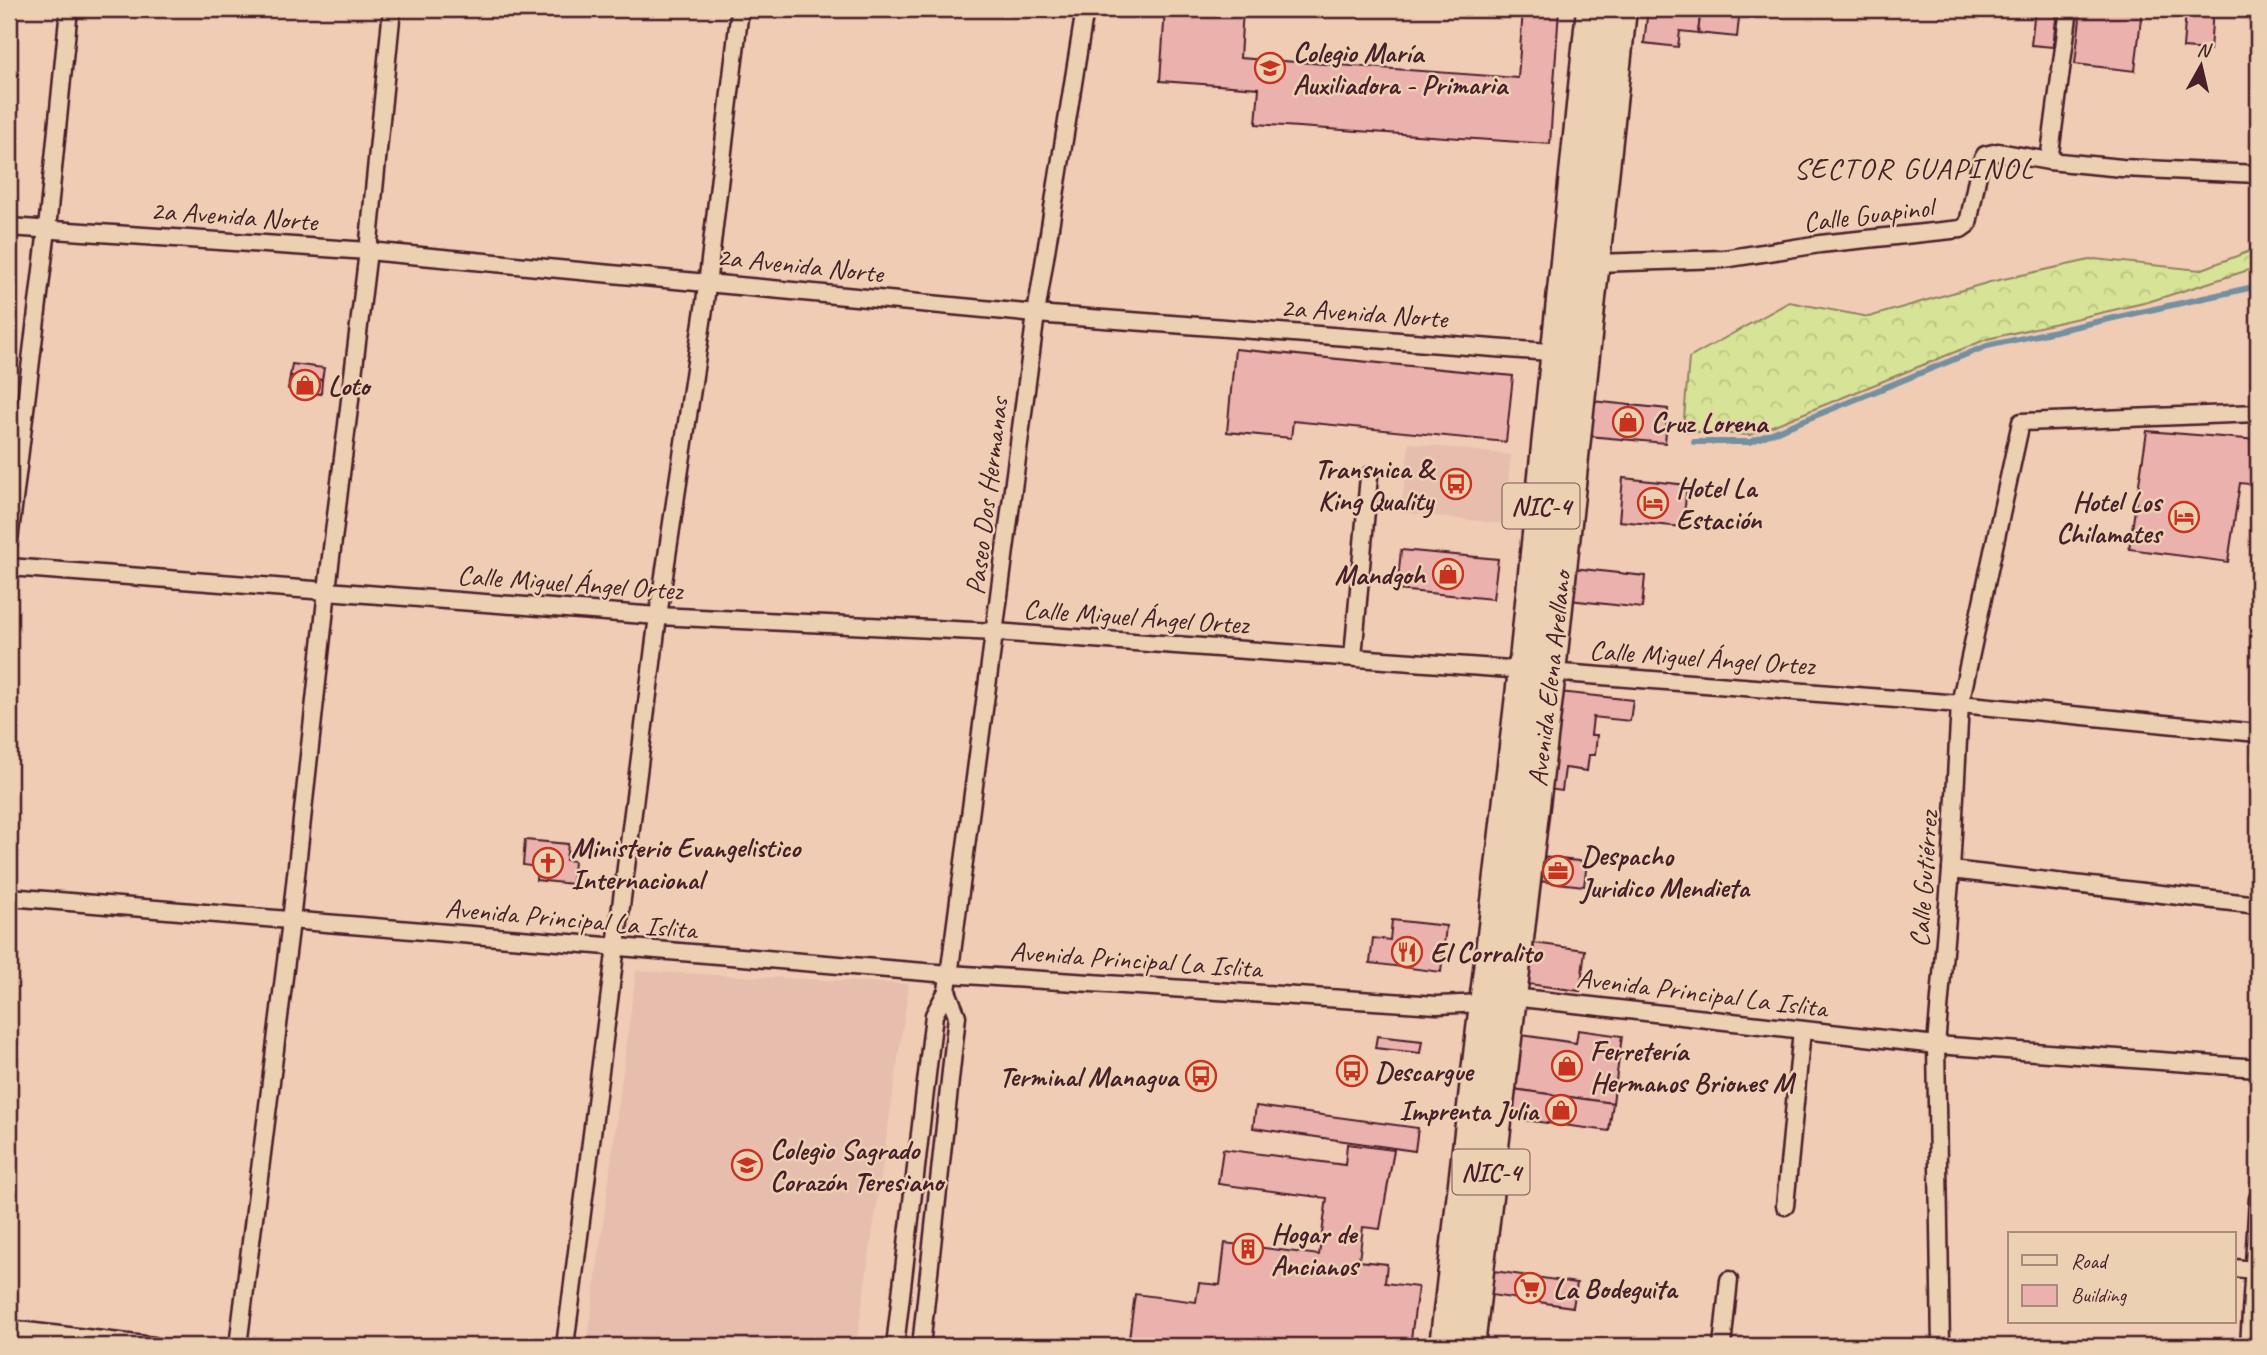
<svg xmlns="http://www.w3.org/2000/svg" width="2267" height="1355" viewBox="0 0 2267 1355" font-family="Caveat,sans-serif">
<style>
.built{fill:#e7bdae}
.forest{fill:url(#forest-crowns);stroke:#908261;stroke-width:2}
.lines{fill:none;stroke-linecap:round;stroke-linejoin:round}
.stream{stroke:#7390a1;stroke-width:6}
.building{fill:#ebb1ad;stroke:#4a1f2b;stroke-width:2}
.street-casing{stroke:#4a1f2b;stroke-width:21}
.highway-casing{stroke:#4a1f2b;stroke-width:35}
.street{stroke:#ebd0b2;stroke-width:16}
.highway{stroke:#ebd0b2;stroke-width:30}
.labels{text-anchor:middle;stroke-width:5;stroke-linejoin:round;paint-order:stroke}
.shield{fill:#ebd0b2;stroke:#7a5454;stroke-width:2}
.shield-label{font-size:26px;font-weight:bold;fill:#4a1f2b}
.poi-label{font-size:28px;font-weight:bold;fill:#4a1f2b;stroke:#ebd0b2;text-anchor:start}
.street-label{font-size:28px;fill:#4a1f2b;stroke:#ebd0b2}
.neighbourhood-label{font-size:30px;letter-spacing:2px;fill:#4a1f2b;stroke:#ebd0b2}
</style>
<defs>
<pattern id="forest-crowns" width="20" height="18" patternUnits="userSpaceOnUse" patternTransform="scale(1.75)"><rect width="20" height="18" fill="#d7e497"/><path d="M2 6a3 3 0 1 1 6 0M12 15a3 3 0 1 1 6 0" fill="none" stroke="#bac382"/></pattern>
</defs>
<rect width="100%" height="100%" fill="#f0ccb5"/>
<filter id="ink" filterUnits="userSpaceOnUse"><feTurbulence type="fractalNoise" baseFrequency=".0143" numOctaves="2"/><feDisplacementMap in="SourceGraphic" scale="14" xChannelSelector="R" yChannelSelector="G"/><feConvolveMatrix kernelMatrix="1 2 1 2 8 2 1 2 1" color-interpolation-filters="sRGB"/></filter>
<g filter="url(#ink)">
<g class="built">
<path d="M1409 443 1511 455 1503 524 1401 512Z"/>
<path d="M636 971 909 984 856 1346H587Z"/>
</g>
<path class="forest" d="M2258 248V267L2148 302 1987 339 1750 435 1683 431 1689 358 1789 302 1869 317 1990 282 2094 259 2200 270Z"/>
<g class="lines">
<path class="stream" d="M1694 442H1750L1987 346 2258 286"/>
</g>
<g class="building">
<path d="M1165 9H1243L1240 58 1518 78 1523 9H1559L1550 144 1256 124 1259 88 1160 81Z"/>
<path d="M1648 9H1701L1698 33 1680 31 1678 47 1644 43Z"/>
<path d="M1701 9H1740L1737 37 1698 33Z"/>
<path d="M2035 9H2057L2053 47 2031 45Z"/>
<path d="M2081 9H2142L2135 71 2075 64Z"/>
<path d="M2186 9H2213L2210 50 2183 48Z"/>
<path d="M1235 349 1513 376 1506 442 1293 421 1291 438 1227 432Z"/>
<path d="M292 364 324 368 322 380 290 376Z"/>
<path d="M290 376 322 380 321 394 288 389Z"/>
<path d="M1592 401 1668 409 1665 443 1588 436Z"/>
<path d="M2147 431 2258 440V485L2240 483 2228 562 2129 549Z"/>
<path d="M1623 478 1687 485 1683 527 1619 521Z"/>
<path d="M1401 550 1498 559 1493 599 1397 590Z"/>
<path d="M1564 567 1645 576 1642 608 1560 599Z"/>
<path d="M1559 692 1633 700 1630 721 1593 717 1591 735H1597L1595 755H1589L1587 771 1565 768 1562 791 1547 789Z"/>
<path d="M525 840 568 844 566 860 574 861 572 884 536 880 537 867 523 865Z"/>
<path d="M1532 856 1587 862 1584 886 1529 880Z"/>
<path d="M1392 920 1446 926 1441 972 1370 963 1373 938 1390 940Z"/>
<path d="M1534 943 1585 950 1580 991 1528 984Z"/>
<path d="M1578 1030 1622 1036 1613 1103 1513 1089 1521 1035 1576 1043Z"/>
<path d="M1377 1036 1422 1041 1420 1053 1375 1048Z"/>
<path d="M1513 1089 1613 1103 1609 1131 1509 1118Z"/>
<path d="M1256 1106 1418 1128 1415 1151 1253 1128Z"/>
<path d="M1347 1144 1394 1150 1380 1229 1363 1227 1359 1261 1387 1264 1385 1283 1418 1287 1410 1346H1128L1135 1294 1196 1302 1199 1283 1220 1285 1225 1243 1319 1255 1327 1198 1218 1184 1223 1149 1345 1165Z"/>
<path d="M1487 1270 1577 1283 1573 1307 1484 1294Z"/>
</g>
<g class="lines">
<g class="street-casing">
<g id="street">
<path d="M2049 161 2069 9"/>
<path d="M9 227 368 251 1036 314 1562 353"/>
<path d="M1595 263 1724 259 1820 244 1961 229 1968 224 1980 164 1985 155 1998 152 2049 161 2122 168 2258 174"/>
<path d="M9 541 47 229 69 9"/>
<path d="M9 567 658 616 995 632 1524 670 1960 704 2258 733"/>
<path d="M1353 657 1369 476"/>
<path d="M1951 870 2258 905"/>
<path d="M9 897 949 974 1437 1005 1485 1003 1513 997 1936 1045 2258 1068"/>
<path d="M1785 1206 1802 1030"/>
<path d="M2234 1268 2253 1270"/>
<path d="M9 1329 154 1346"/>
<path d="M238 1346 291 921 327 590 368 251 392 9"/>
<path d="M565 1346 658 616 705 302 740 9"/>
<path d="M895 1346 934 1015 947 991 1036 314 1085 9"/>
<path d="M921 1346 957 1016 947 991"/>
<path d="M1722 1346 1729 1280"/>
<path d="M1941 1346 1936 1045 1951 870 1960 704 2021 422 2258 413"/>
<path d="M2249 1346 2258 1198"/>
</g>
</g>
<g class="highway-casing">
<g id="highway">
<path d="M1445 1346 1524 670 1592 9"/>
<path id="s1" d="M1469 1346 1550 672 1621 9"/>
</g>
</g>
<use href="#street" class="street"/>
<use href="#highway" class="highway"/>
</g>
</g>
<defs>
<g id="school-ring" transform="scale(1.575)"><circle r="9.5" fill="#ebd0b2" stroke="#c8321e" stroke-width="1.5"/><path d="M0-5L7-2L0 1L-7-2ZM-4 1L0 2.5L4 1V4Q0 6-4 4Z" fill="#c8321e"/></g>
<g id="shop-ring" transform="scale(1.575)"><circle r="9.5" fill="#ebd0b2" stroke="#c8321e" stroke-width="1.5"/><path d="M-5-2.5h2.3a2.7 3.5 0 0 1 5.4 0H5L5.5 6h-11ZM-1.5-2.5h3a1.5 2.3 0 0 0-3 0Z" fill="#c8321e"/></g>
<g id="bus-ring" transform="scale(1.575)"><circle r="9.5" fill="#ebd0b2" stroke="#c8321e" stroke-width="1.5"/><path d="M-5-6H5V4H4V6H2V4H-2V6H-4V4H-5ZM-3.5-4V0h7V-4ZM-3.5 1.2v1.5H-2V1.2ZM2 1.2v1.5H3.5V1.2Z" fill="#c8321e"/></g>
<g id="hotel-ring" transform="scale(1.575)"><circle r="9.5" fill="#ebd0b2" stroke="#c8321e" stroke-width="1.5"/><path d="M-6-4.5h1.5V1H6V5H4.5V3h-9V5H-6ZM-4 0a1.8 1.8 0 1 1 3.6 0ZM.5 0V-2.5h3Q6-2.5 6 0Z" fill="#c8321e"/></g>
<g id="church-ring" transform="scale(1.575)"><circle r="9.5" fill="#ebd0b2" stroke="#c8321e" stroke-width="1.5"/><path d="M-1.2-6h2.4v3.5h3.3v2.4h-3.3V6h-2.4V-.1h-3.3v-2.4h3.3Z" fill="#c8321e"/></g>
<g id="office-ring" transform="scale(1.575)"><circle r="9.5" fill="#ebd0b2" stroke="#c8321e" stroke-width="1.5"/><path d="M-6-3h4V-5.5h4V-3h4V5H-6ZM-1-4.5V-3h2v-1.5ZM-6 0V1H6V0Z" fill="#c8321e"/></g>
<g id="restaurant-ring" transform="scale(1.575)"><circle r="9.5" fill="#ebd0b2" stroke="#c8321e" stroke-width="1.5"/><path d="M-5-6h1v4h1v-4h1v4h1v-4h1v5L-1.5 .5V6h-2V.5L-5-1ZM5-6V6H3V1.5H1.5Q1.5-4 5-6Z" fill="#c8321e"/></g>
<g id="building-ring" transform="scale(1.575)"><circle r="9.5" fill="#ebd0b2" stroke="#c8321e" stroke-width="1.5"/><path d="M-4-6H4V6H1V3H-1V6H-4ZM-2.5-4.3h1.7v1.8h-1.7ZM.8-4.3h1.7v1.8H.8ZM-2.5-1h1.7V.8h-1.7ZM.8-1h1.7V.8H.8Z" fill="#c8321e"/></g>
<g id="supermarket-ring" transform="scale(1.575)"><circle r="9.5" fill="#ebd0b2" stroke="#c8321e" stroke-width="1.5"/><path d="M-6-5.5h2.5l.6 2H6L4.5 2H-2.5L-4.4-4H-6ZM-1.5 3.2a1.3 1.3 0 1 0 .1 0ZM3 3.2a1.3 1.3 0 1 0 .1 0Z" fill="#c8321e"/></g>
</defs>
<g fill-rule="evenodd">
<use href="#school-ring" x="1270" y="68"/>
<use href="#shop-ring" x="305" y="385"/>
<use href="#shop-ring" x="1628" y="422"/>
<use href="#bus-ring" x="1456" y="484"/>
<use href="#hotel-ring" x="1653" y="503"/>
<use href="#hotel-ring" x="2184" y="517"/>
<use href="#shop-ring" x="1448" y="574"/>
<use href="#church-ring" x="548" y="863"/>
<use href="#office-ring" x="1558" y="871"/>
<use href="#restaurant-ring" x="1407" y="952"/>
<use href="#shop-ring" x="1567" y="1066"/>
<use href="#bus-ring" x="1352" y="1071"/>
<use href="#bus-ring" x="1201" y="1076"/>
<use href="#shop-ring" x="1561" y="1110"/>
<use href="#school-ring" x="747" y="1165"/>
<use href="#building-ring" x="1248" y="1249"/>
<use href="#supermarket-ring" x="1530" y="1288"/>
</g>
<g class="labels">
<g class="shield">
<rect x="1502.5" y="483.5" width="77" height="45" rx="5"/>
<rect x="1452.5" y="1149.5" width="77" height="45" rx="5"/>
</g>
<g class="shield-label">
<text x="1541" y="515">NIC-4</text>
<text x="1491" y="1181">NIC-4</text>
</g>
<g class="poi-label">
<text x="1293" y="62">Colegio María<tspan x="1293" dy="32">Auxiliadora - Primaria</tspan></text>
<text x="328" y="395">Loto</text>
<text x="1651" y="432">Cruz Lorena</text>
<text x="1433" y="478" text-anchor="end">Transnica &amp;<tspan x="1433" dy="32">King Quality</tspan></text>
<text x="1676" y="497">Hotel La<tspan x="1676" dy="32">Estación</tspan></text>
<text x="2161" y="511" text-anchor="end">Hotel Los<tspan x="2161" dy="32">Chilamates</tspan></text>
<text x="1425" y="584" text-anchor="end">Mandgoh</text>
<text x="571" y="857">Ministerio Evangelistico<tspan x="571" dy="32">Internacional</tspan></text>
<text x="1581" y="865">Despacho<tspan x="1581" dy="32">Juridico Mendieta</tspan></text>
<text x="1430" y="962">El Corralito</text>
<text x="1590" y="1060">Ferretería<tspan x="1590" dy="32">Hermanos Briones M</tspan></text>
<text x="1375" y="1081">Descargue</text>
<text x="1178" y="1086" text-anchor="end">Terminal Managua</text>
<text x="1538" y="1120" text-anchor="end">Imprenta Julia</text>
<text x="770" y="1159">Colegio Sagrado<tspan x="770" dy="32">Corazón Teresiano</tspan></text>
<text x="1271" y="1243">Hogar de<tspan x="1271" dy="32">Ancianos</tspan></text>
<text x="1553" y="1298">La Bodeguita</text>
</g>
<g class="street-label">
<text transform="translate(1868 214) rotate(-7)" y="10">Calle Guapinol</text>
<text transform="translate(234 215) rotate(4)" y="10">2a Avenida Norte</text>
<text transform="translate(800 264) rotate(6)" y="10">2a Avenida Norte</text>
<text transform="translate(1364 312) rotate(4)" y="10">2a Avenida Norte</text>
<text transform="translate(986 496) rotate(-83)" y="10">Paseo Dos Hermanas</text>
<text transform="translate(570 582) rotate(4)" y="10">Calle Miguel Ángel Ortez</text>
<text transform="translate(1136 616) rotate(4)" y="10">Calle Miguel Ángel Ortez</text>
<text transform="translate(1702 657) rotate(4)" y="10">Calle Miguel Ángel Ortez</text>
<text dy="10" stroke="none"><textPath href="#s1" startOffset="672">Avenida Elena Arellano</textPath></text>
<text transform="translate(1923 879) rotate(-86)" y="10">Calle Gutiérrez</text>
<text transform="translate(571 918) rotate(5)" y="10">Avenida Principal La Islita</text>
<text transform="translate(1136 959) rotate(4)" y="10">Avenida Principal La Islita</text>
<text transform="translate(1702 992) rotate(7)" y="10">Avenida Principal La Islita</text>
</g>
<g class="neighbourhood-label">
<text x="1914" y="178">SECTOR GUAPINOL</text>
</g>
</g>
<rect width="2267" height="1355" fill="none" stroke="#ebd0b2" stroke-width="35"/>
<rect x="18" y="18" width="2232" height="1320" fill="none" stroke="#4a1f2b" stroke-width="2.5" filter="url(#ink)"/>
<rect x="2008" y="1232" width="228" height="91" fill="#ebd0b2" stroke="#ab897c" stroke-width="2"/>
<rect x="2022" y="1255" width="35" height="10" fill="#ebd0b2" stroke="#ab897c" stroke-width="2"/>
<text x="2071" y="1268" font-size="21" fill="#4a1f2b">Road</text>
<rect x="2022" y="1285" width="35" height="21" fill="#ebb1ad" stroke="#ab897c" stroke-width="2"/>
<text x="2071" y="1302" font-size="21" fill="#4a1f2b">Building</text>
<g transform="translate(2201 66) rotate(8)" stroke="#ebd0b2" stroke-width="5" paint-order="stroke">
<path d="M0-5L12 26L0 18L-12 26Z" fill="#4a1f2b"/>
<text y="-10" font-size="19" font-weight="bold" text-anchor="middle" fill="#4a1f2b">N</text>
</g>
</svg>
